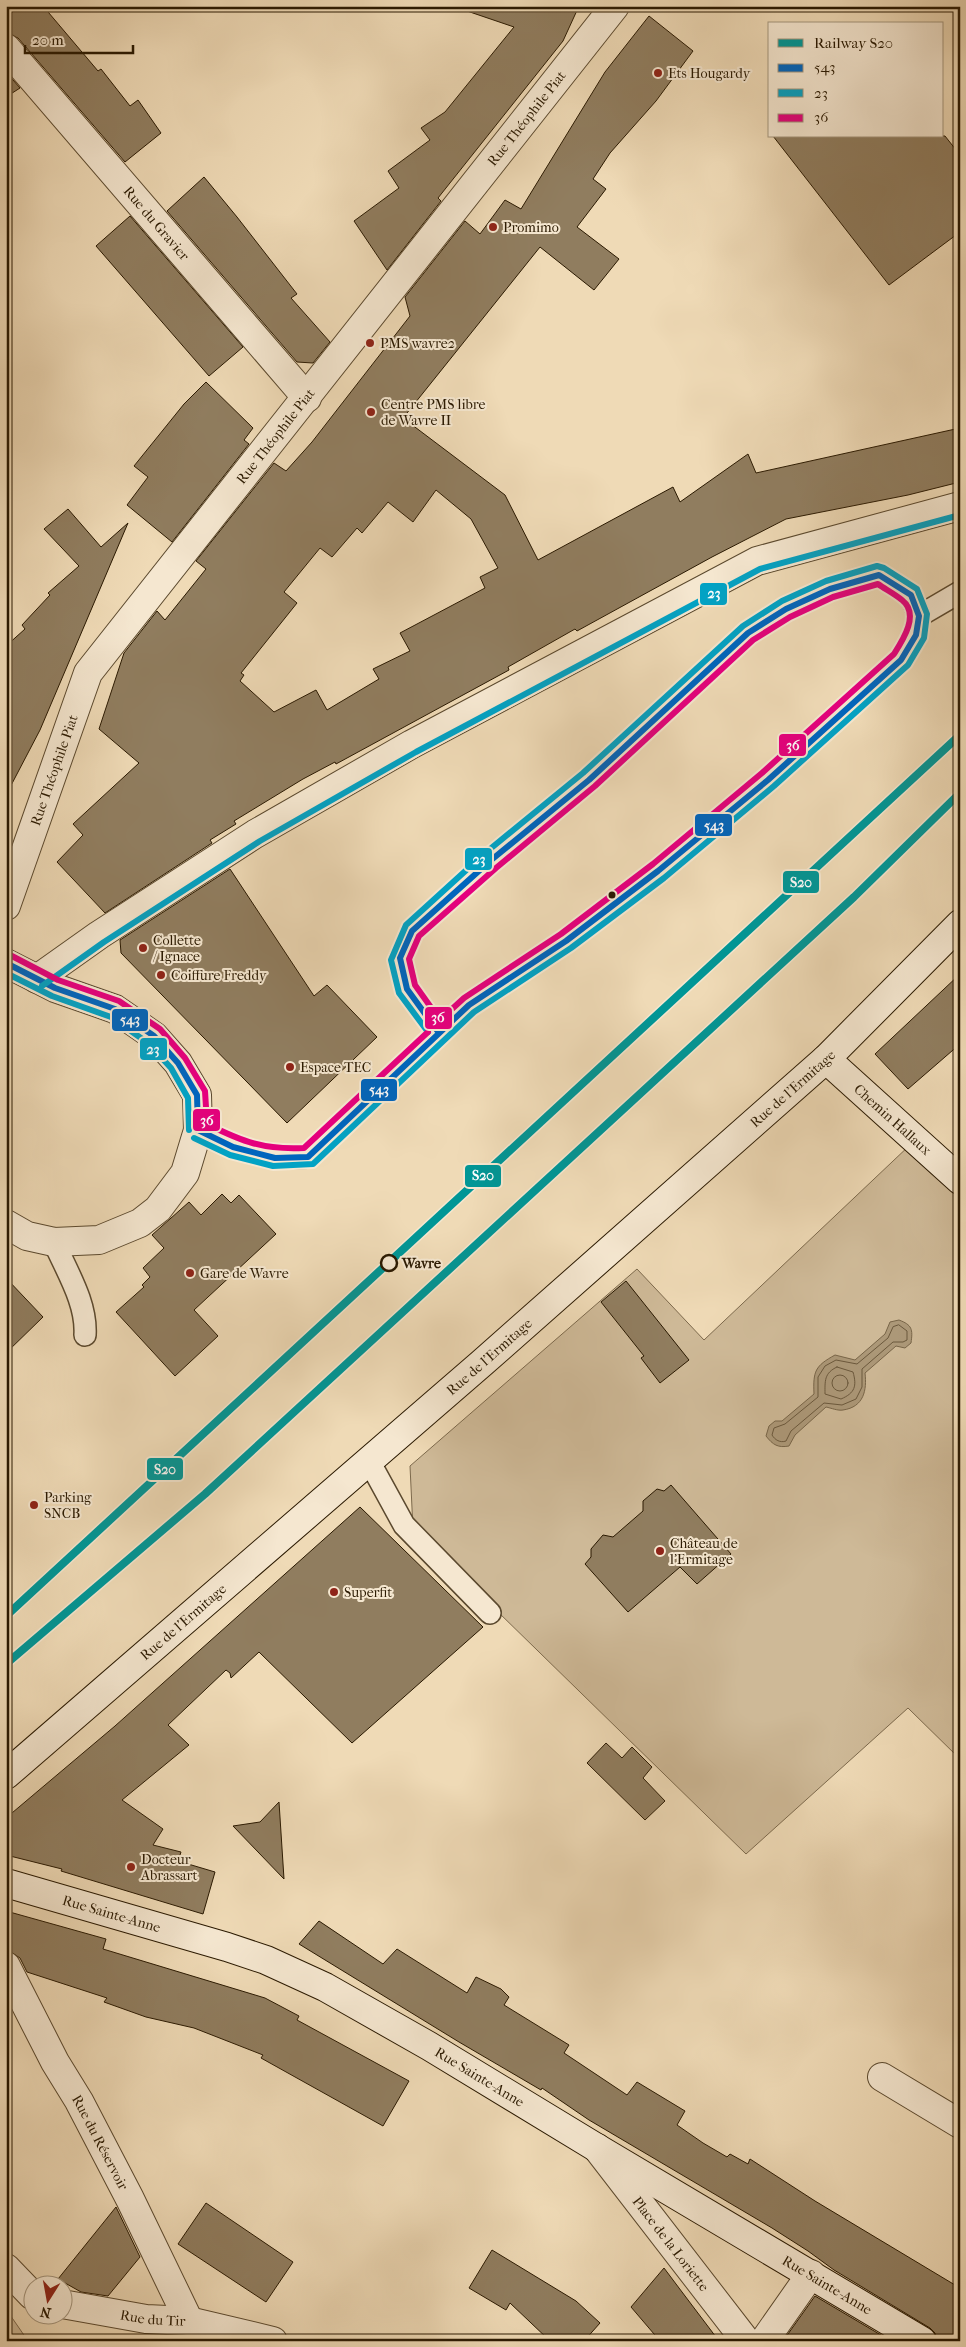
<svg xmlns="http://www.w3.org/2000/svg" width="966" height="2347" viewBox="0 0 966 2347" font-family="'IM FELL French Canon',serif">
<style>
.green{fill:#ceb997;stroke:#7c694c}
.water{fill:#ac9878;stroke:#786548}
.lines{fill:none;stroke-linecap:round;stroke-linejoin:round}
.shore{stroke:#6b583c;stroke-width:1}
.building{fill:#907d5f;stroke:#2a1901;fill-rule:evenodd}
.lane-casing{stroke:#5b492e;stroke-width:24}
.street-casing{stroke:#5b492e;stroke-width:30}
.secondary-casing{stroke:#2a1901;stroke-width:30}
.lane{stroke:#f5e7d0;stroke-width:21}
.street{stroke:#f5e7d0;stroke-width:28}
.secondary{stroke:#f5e7d0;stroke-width:28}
.bus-1-casing{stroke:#f5e7d0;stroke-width:10}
.bus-2-casing{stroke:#f5e7d0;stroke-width:10}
.bus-3-casing{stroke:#f5e7d0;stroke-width:10}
.bus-1{stroke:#0065bd;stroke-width:6}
.bus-2{stroke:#02a2c4;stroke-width:6}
.bus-3{stroke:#e5007d;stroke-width:6}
.rail-1-casing{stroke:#f5e7d0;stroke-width:11}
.rail-1{stroke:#009696;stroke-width:8}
.poi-dot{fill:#8f2418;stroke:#f5e7d0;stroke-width:2}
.bus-dot{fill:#2a1901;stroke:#f5e7d0;stroke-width:2}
.stop-dot{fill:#f5e7d0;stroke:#2a1901;stroke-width:2.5}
.labels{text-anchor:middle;stroke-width:4;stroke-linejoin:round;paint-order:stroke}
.poi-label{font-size:14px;fill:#2a1901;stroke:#f5e7d0;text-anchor:start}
.street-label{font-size:14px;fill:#2a1901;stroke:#f5e7d0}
.stop-label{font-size:14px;font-weight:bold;fill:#2a1901;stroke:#f5e7d0;text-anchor:start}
.line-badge{stroke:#f5e7d0;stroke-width:2}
.badge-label{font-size:14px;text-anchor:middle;font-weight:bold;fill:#fff}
</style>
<rect width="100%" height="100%" fill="#efdab6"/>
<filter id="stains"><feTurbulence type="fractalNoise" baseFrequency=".004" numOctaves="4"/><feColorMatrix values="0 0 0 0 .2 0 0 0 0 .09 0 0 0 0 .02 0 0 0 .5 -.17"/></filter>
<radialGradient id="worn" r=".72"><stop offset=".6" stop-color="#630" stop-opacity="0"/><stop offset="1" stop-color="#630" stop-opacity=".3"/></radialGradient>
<g class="green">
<path d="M911 1144 960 1188V1759L908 1708 746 1854 413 1529 410 1466 637 1269 704 1340Z"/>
<path d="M6 2309 28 2341H6Z"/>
</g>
<path class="water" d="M899 1320C912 1325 913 1329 911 1343L905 1348 896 1346 865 1373C867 1390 864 1407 843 1410 838 1411 831 1408 826 1407L795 1435 789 1446C778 1448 773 1445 766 1436L769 1426 775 1421H782L814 1394C813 1371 815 1366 835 1355L855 1360 885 1334 890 1322Z"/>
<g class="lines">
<g class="shore">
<path d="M899 1325 907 1331V1340L903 1342H893L862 1369V1387L856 1399 842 1405 824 1403 791 1431 786 1441C780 1443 775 1440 772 1435L774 1428 785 1424 818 1397V1377L825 1366 836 1360 857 1364 888 1338 893 1327Z"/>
<path d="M837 1367 853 1372C857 1386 855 1393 841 1399L825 1394C825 1381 824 1373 837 1367Z"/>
<circle cx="840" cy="1383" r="8"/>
</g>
</g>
<g class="building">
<path d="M6 6H43L98 71 101 69 130 106 138 100 161 133 125 162 18 38 6 33Z"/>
<path d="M468 6H579L563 41 438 198 441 201 387 270 354 221 399 188 388 171 430 140 421 128 445 112 514 27 467 11Z"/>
<path d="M649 16 693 51 656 101 610 153 593 179 606 189 577 227 619 259 594 290 540 247 403 418 505 495 538 560 673 487 680 502 748 454 756 473 960 428V482L908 495 786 519 712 557 577 631 575 629 508 667 509 670 336 764 335 762 303 779 234 821 236 824 210 840 212 843 105 913 57 862 83 835 73 824 139 763 99 729 124 653 157 611 165 620 206 569 196 561 274 463 286 471 312 442 410 316 405 297 465 221 480 234 505 200 521 209 605 72ZM436 490 471 519 498 568 480 577 485 588 400 633 410 651 373 669 379 679 327 710 316 690 274 712 240 681 244 675 241 673 297 603 284 592 320 548 332 557 357 528 362 533 388 502 413 522Z"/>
<path d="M6 72 20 88 6 97Z"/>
<path d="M773 136H945L960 155V232L889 285Z"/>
<path d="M204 177 237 217 297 294 291 298 330 342 313 363 297 362 167 211Z"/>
<path d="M130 216 243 347 209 376 96 246Z"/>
<path d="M206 382 253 428 244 440 249 444 172 542 127 505 148 477 134 466 184 404Z"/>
<path d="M68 509 101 547 128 523 40 730 6 795V646L25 629 22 625 50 595 48 593 79 566 44 529Z"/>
<path d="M230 869 314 996 327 985 377 1037 287 1123 121 953 120 940Z"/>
<path d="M960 974V1044L908 1089 875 1054Z"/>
<path d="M222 1194 231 1203 239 1195 276 1234 194 1310 218 1336 175 1376 116 1312 144 1287 142 1285 150 1277 143 1268 164 1248 152 1235 189 1202 201 1215Z"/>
<path d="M6 1278 43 1317 6 1353Z"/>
<path d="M626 1281 689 1360 660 1383 641 1358 644 1356 601 1302Z"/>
<path d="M671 1485 731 1554 697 1584 680 1567 628 1612 585 1564 591 1557V1549L603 1535 613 1537 643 1511V1501L657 1489 664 1491Z"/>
<path d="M360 1507 483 1627 352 1743 259 1652 231 1678 230 1673 226 1670 168 1725 189 1745 122 1800 163 1829 153 1845 181 1852 178 1861 215 1872 203 1914 61 1871 62 1869 6 1855V1818L115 1726Z"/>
<path d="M606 1743 622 1758 632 1747 652 1767 643 1778 665 1801 645 1820 587 1763Z"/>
<path d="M279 1802 284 1879 233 1826 260 1822Z"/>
<path d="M6 1911 106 1939 103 1949 265 1998 299 2016 297 2020 409 2081 383 2126 261 2058 263 2055 194 2028 146 2017 104 2002 107 1998 27 1972 20 1958 6 1949Z"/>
<path d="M319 1921 383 1964 397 1949 467 1993 476 1977 501 1989 509 1997 504 2005 569 2045 564 2053 627 2095 637 2082 685 2111 677 2125 703 2143 727 2157 730 2154 748 2164 750 2159 815 2201 960 2288V2341H938L935 2333 930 2328 834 2270 808 2251 772 2228 589 2120 542 2088 541 2090 459 2042 299 1944Z"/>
<path d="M206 2203 293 2262 266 2302 178 2244Z"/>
<path d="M116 2207 140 2257 108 2296 81 2292 58 2279Z"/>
<path d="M492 2250 576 2301 600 2323 584 2341H550L510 2303 506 2310 469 2288Z"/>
<path d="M664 2268 679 2288 719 2341H660L631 2307Z"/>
<path d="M815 2296 891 2341H783Z"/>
</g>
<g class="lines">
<g class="lane-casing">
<g id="lane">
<path d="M919 616 960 592"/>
<path d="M198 1130 233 1147 275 1158 308 1157 469 1005 566 941 658 871 768 780 901 660 916 635 919 616 911 595 879 575 830 589 786 609 748 633 589 780 490 861 412 931 400 958 407 989 439 1033"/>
<path d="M54 1242C67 1272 87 1303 85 1335"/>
<path d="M369 1461 404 1525 490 1613"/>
</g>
</g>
<g class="street-casing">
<g id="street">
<path id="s1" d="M6 48 307 398"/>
<path id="s2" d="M6 906 88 673 615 6"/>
<path d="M6 963 55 988 115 1009 154 1036 178 1063 197 1095 198 1130 185 1173 158 1209 140 1223 99 1240 54 1242 27 1236 6 1224"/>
<path d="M37 979 99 935 255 834 412 744 757 561 960 506"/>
<path id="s3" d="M6 1966 55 2062 79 2101 130 2199 189 2321"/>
<path d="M882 2077 960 2124"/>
<path id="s4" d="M597 2148 746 2341"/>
<path d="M6 2268 32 2295"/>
<path id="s5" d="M62 2304 146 2319 189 2321 273 2341"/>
<path d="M764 2341 811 2274"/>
</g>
</g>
<g class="secondary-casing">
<g id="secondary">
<path id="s6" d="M826 1059 960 1180"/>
<path id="s7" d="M6 1775 482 1363 826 1059 960 924"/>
<path id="s8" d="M6 1883 227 1947 266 1960 325 1987 429 2046 597 2148 922 2341"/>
</g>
</g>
<use href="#lane" class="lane"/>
<use href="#street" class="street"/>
<use href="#secondary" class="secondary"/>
<g class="bus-1-casing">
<g id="bus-1">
<path d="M6 963 55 988 115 1009 154 1036 178 1063 197 1095 198 1130"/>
<path d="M198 1130 233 1147 275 1158 308 1157 469 1005 566 941 658 871 768 780 901 660 916 635 919 616 911 595 879 575 830 589 786 609 748 633 589 780 490 861 412 931 400 958 407 989 439 1033"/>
</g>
</g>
<g class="bus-2-casing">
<g id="bus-2">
<path d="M6 973 52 996 111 1017 148 1043 171 1068 188 1098 189 1130"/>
<path d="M42 986 104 942 260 841 416 752 760 569 960 515"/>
<path d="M194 1138 230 1155 273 1166 313 1164 474 1012 571 948 664 878 774 786 908 665 924 638 927 614 917 589 884 568 877 566 826 581 782 601 743 626 583 773 484 854 406 925 391 960 399 993 428 1032"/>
</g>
</g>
<g class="bus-3-casing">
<g id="bus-3">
<path d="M878 584C885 589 895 594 902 600 920 614 903 640 894 654L762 773 653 864 561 934 464 998 440 1020 415 985 409 959 419 936 496 868 595 786 753 640 790 617 833 597Z"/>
<path d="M10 955 58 980 119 1001 160 1029 185 1058 205 1091 207 1124C243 1142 264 1150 304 1148L428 1032"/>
</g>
</g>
<use href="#bus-1" class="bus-1"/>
<use href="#bus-2" class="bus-2"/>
<use href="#bus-3" class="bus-3"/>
<g class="rail-1-casing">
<g id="rail-1">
<path d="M6 1616 960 735"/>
<path d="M6 1664 205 1494 854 897 960 793"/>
</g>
</g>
<use href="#rail-1" class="rail-1"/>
</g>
<g class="poi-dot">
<circle cx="658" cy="73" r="5"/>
<circle cx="493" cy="227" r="5"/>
<circle cx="370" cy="343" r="5"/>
<circle cx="371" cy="412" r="5"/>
<circle cx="143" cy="948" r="5"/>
<circle cx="161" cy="975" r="5"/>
<circle cx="290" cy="1067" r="5"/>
<circle cx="190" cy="1273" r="5"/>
<circle cx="34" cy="1505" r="5"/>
<circle cx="660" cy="1551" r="5"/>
<circle cx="334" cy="1592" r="5"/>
<circle cx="131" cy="1867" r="5"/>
</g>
<circle class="bus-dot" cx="612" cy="895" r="4.5"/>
<circle class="stop-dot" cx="389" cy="1263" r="8"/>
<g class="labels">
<g class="poi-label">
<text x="668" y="78">Ets Hougardy</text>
<text x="503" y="232">Promimo</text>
<text x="380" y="348">PMS wavre2</text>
<text x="381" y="409">Centre PMS libre<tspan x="381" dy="16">de Wavre II</tspan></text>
<text x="153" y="945">Collette<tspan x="153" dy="16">/ Ignace</tspan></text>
<text x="171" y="980">Coiffure Freddy</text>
<text x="300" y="1072">Espace TEC</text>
<text x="200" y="1278">Gare de Wavre</text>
<text x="44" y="1502">Parking<tspan x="44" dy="16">SNCB</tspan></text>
<text x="670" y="1548">Château de<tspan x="670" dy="16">l’Ermitage</tspan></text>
<text x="344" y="1597">Superfit</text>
<text x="141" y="1864">Docteur<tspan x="141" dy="16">Abrassart</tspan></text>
</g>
<g class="street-label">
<text dy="5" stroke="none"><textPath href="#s2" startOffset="954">Rue Théophile Piat</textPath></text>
<text dy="5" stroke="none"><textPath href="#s1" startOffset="231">Rue du Gravier</textPath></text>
<text dy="5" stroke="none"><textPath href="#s2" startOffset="549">Rue Théophile Piat</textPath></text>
<text dy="5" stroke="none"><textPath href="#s2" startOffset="144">Rue Théophile Piat</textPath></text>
<text dy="5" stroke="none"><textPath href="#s7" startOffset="1044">Rue de l'Ermitage</textPath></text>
<text dy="5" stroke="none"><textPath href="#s6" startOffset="90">Chemin Hallaux</textPath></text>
<text dy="5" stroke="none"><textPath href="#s7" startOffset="639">Rue de l'Ermitage</textPath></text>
<text dy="5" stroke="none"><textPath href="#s7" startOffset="234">Rue de l'Ermitage</textPath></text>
<text dy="5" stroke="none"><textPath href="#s8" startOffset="110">Rue Sainte-Anne</textPath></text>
<text dy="5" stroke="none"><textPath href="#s8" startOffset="515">Rue Sainte-Anne</textPath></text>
<text dy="5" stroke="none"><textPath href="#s3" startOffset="200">Rue du Réservoir</textPath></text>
<text dy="5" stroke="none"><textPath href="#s4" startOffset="121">Place de la Loriette</textPath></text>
<text dy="5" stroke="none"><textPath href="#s8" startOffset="920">Rue Sainte-Anne</textPath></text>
<text dy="5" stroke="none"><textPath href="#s5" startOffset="92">Rue du Tir</textPath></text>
</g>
<g class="stop-label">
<text x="402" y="1268">Wavre</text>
</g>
</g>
<g class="line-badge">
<rect x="699" y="582" width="29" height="24" rx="5" fill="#02a2c4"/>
<rect x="778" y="733" width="29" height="24" rx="5" fill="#e5007d"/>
<rect x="694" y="813" width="39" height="24" rx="5" fill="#0065bd"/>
<rect x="464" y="847" width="29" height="24" rx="5" fill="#02a2c4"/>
<rect x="782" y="870" width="38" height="24" rx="5" fill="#009696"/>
<rect x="424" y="1006" width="29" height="24" rx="5" fill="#e5007d"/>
<rect x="111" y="1008" width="38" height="24" rx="5" fill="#0065bd"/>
<rect x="139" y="1037" width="29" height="24" rx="5" fill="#02a2c4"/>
<rect x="360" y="1078" width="38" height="24" rx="5" fill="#0065bd"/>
<rect x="192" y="1108" width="29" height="24" rx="5" fill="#e5007d"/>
<rect x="464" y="1164" width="38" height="24" rx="5" fill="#009696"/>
<rect x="146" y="1457" width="38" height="24" rx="5" fill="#009696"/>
</g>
<g class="badge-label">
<text x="714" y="598">23</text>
<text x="793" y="750">36</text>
<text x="714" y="830">543</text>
<text x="479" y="864">23</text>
<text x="801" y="887">S20</text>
<text x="438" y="1022">36</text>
<text x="130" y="1024">543</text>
<text x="153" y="1054">23</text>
<text x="379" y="1094">543</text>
<text x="207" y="1125">36</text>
<text x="483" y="1180">S20</text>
<text x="165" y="1474">S20</text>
</g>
<rect width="966" height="2347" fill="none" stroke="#efdab6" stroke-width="25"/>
<rect x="8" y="8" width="951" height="2332" fill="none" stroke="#2a1901" stroke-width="2.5"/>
<rect x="12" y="12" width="941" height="2322" fill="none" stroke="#2a1901"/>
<rect x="768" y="22" width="175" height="115" fill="#f5e7d0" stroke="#a4957d"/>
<rect x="778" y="39" width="25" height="8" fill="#009696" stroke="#a4957d"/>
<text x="814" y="48" font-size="15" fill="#2a1901">Railway S20</text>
<rect x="778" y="64" width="25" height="8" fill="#0065bd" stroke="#a4957d"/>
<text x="814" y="72" font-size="15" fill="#2a1901">543</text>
<rect x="778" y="89" width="25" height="8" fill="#02a2c4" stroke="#a4957d"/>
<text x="814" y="98" font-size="15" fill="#2a1901">23</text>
<rect x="778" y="114" width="25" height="8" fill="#e5007d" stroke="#a4957d"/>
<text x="814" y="122" font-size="15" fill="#2a1901">36</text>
<g transform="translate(48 2300) rotate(191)"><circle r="24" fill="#f5e7d0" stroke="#a4957d"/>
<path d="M0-4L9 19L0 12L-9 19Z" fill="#8f2418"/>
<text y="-8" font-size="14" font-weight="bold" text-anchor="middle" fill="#2a1901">N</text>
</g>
<path d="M25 45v8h108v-8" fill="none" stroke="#2a1901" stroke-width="2.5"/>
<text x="32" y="45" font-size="15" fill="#2a1901" stroke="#f5e7d0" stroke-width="4" paint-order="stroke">20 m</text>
<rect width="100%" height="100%" filter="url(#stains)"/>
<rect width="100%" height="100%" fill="url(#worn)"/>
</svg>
